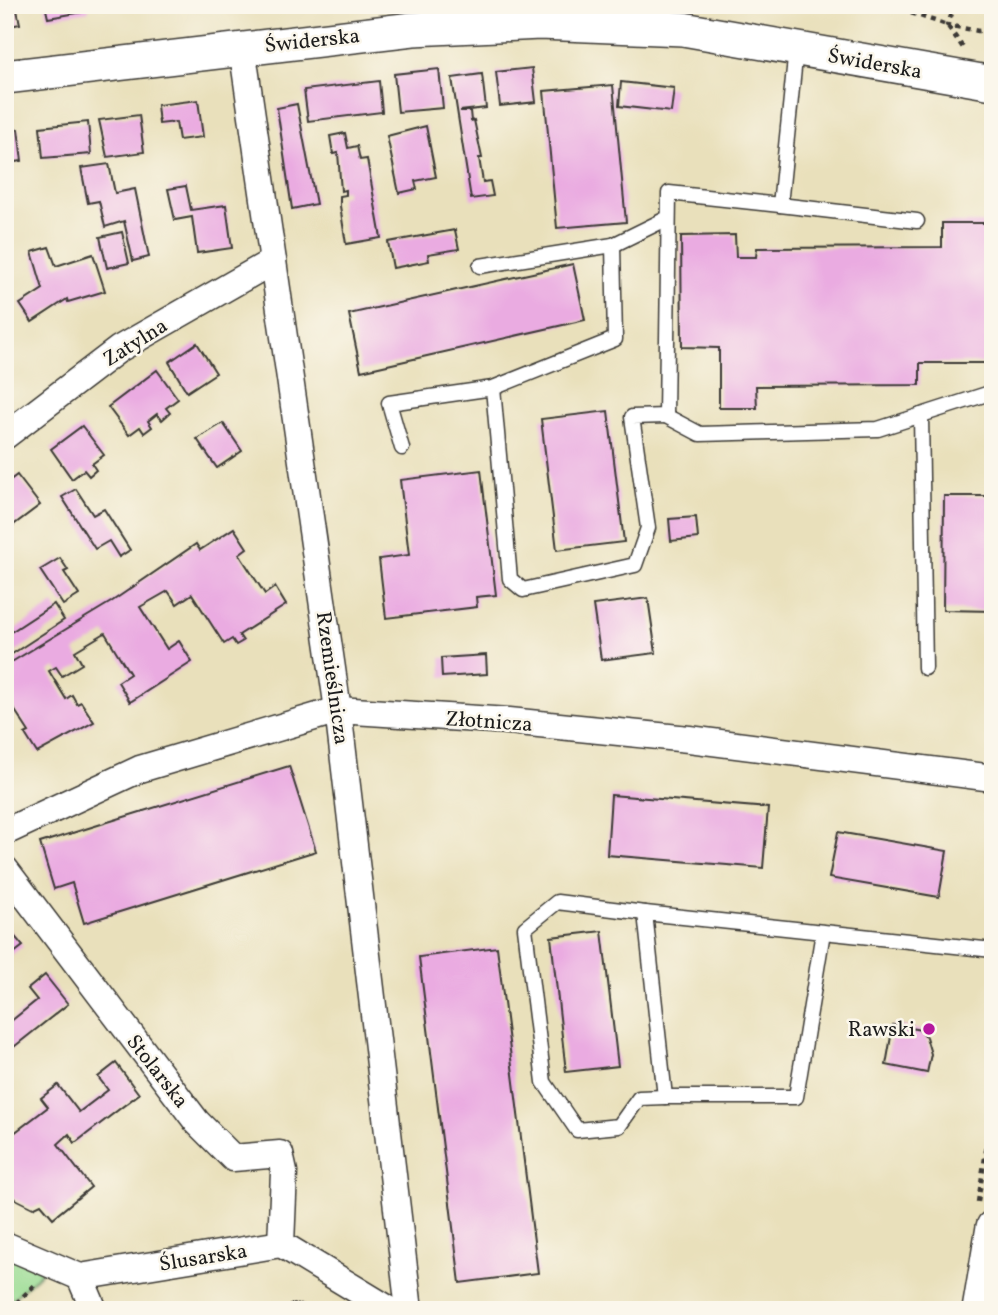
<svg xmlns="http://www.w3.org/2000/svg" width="998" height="1315" viewBox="0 0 998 1315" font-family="Vollkorn,serif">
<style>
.green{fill:#9adc93;stroke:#5b7c58;stroke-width:2}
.building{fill:#eaabe1}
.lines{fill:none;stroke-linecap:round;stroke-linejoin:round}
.service-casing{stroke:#3b3934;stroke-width:17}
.minor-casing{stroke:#3b3934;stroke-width:29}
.tertiary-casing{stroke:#3b3934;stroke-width:36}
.path{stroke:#3b3934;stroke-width:4.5;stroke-dasharray:5 5;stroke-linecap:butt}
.service{stroke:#fff;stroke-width:14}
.minor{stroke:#fff;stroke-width:26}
.tertiary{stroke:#fff;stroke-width:33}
.poi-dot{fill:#b5179e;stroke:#fbf7ec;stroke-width:2.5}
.labels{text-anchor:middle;stroke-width:5;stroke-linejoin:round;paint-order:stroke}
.street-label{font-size:21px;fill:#1c1c1c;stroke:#fbf7ec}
.poi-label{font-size:21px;fill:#1c1c1c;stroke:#fbf7ec;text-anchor:end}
</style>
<rect width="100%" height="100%" fill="#fbf7ec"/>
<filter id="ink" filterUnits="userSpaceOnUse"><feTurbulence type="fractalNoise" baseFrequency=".0143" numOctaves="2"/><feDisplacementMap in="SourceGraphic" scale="14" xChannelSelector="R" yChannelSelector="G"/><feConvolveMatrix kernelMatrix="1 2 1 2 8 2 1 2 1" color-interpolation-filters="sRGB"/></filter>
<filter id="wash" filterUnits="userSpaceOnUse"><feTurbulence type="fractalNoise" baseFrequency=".00686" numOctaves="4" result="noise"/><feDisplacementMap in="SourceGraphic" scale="28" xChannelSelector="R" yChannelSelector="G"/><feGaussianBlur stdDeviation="1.57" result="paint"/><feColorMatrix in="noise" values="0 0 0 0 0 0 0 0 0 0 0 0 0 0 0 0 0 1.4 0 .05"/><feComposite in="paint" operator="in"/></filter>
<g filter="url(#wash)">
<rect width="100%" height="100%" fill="#e9e0bb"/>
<path class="green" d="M5 1252 43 1271 5 1306Z"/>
<g id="blocks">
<g class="building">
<path d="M5 5H16L20 24 5 27Z"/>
<path d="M45 5H88L89 11 48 18Z"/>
<path d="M532 68 536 102 500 106 496 72Z"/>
<path d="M439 69 443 108 398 112 394 74Z"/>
<path d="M482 74 486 108 460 111H470L471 121 474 120 482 158H479L483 182 490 181 493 196 471 199 452 78Z"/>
<path d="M379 81 382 112 308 121 304 90Z"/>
<path d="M621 82 674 88 671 112 619 106Z"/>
<path d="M613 85 626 222 557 228 544 91Z"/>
<path d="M198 100 203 137 179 140 176 122 159 124 157 105Z"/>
<path d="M297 104 316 204 292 209 277 108Z"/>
<path d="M139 115 144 152 107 157 99 120Z"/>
<path d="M88 122 91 154 43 158 40 127Z"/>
<path d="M426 126 436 177 415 181 417 189 399 193 387 136Z"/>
<path d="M18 129 22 161 8 163 5 130Z"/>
<path d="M345 133 348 148 357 146 360 160 367 159 381 238 346 244 340 206V196L346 195V190L341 191 338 153 333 154 330 136Z"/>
<path d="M109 164 115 193 135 189 149 257 133 261 124 221 105 227 99 201 88 203 81 168Z"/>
<path d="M186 186 191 210 226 205 232 248 197 253 192 217 175 220 168 189Z"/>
<path d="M942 223H993V363H920V385L756 386 757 408H719V348L682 347 681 236 735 235 736 257H756L757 248 942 247Z"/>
<path d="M455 230 459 249 428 254 429 261 393 268 388 242Z"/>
<path d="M122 232 129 263 107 268 100 237Z"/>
<path d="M49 247 56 266 93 254 105 291 68 302 67 299 32 322 20 304 43 289 32 252Z"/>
<path d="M573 264 585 320 361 371 349 314Z"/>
<path d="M197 343 216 373 187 392 169 362Z"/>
<path d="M157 370 178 399 166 408 170 413 162 420 157 414 148 421 152 427 144 433 140 427 129 435 108 407Z"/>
<path d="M608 411 624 542 557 550 541 419Z"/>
<path d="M223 423 242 451 217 468 197 439Z"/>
<path d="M82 426 104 455 92 464 96 470 89 476 84 470 72 479 51 449Z"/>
<path d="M481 470 496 595 476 597 477 607 386 618 379 559 409 555 400 480Z"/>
<path d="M17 475 40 505 12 526 5 516V484Z"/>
<path d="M76 489 93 515 104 509 130 550 119 557 109 541 95 549 62 497Z"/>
<path d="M944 496H993V611L943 610Z"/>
<path d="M696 517 698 538 671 541 669 519Z"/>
<path d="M234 528 247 548 239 554 265 594 275 587 286 605 239 635 243 641 236 645 232 639 224 644 192 594 177 604 168 591 140 607 167 649 179 641 192 662 130 702 118 682 130 674 105 633 75 651 82 664 62 676 56 667 49 671 66 699 72 695 77 704 81 702 94 722 37 753 25 734 29 732 5 695V666L111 602 196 544 200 550Z"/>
<path d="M60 558 68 570 64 572 79 595 63 605 40 570Z"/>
<path d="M648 598 656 653 601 660 593 605Z"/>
<path d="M54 604 64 620 12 654 5 645V636Z"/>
<path d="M486 655 487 674 442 677 441 658Z"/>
<path d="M289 766 316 851 84 923 72 883 54 889 40 843Z"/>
<path d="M611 795 768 808 763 868 607 855Z"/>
<path d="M838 832 947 851 939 897 829 878Z"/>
<path d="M5 925 23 946 5 960Z"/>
<path d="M602 931 618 1066 566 1072 551 937Z"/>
<path d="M497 947 538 1273 460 1283 419 957Z"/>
<path d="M45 975 68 1004 5 1054V1026L37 1000 28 989Z"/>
<path d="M893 1025 921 1030 926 1037 931 1054 927 1073 886 1065Z"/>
<path d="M116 1063 139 1094 75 1143 69 1134 58 1144 91 1187 53 1218 41 1204 33 1208 5 1194V1140L48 1107 41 1098 58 1085 79 1112 108 1090 98 1077Z"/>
<path d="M290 1304 304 1305 305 1310H290Z"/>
</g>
</g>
</g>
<g filter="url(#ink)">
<use href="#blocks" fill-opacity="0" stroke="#3b3934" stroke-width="2"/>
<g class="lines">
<g class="service-casing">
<g id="service">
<path d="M780 205 917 221"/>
<path d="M480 266 613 245 668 218"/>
<path d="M493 388 615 339 613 245"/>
<path d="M921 415 925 668"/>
<path d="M666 416 700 434 878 429 993 392"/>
<path d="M402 448 389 403 493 388 510 579 523 590 635 565 648 528 632 417 666 416 669 193 780 205 796 49"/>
<path d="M645 913 557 902 525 928 544 1082 577 1130 619 1126 639 1098 665 1097"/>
<path d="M823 932 796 1097H665L645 913 993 950"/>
</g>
</g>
<g class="minor-casing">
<g id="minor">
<path d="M242 47 338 710 409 1310"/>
<path d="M5 436 119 349 273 261"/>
<path d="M5 832 140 769 338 710 509 721 689 739 993 778"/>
<path d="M5 869 197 1122 233 1158 280 1154 284 1172 281 1244"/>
<path d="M5 1245 80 1277 281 1244 390 1310"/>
<path d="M80 1277 94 1310"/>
</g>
</g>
<g class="tertiary-casing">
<g id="tertiary">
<path d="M5 77 413 29 540 23 683 29 993 83"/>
<path d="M979 1310 993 1227"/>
</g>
</g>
<g class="path">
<path d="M956 5 947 25 978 31 993 29"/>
<path d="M911 13 947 25 964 49"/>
<path d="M978 1202 993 1106"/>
<path d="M9 1310 36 1284"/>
</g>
<use href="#service" class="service"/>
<use href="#minor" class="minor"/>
<use href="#tertiary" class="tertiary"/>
</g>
</g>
<circle class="poi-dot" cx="929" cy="1029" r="7"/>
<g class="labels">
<g class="street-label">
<text transform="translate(312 40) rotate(-6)" y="7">Świderska</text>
<text transform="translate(875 63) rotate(10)" y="7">Świderska</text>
<text transform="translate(135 342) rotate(-32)" y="7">Zatylna</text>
<text transform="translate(333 678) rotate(82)" y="7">Rzemieślnicza</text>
<text transform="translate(489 721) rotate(4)" y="7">Złotnicza</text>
<text transform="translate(158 1071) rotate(52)" y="7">Stolarska</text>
<text transform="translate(203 1257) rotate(-9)" y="7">Ślusarska</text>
</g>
<g class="poi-label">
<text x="915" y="1036">Rawski</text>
</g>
</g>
<rect width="998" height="1315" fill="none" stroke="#fbf7ec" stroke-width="28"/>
</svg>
